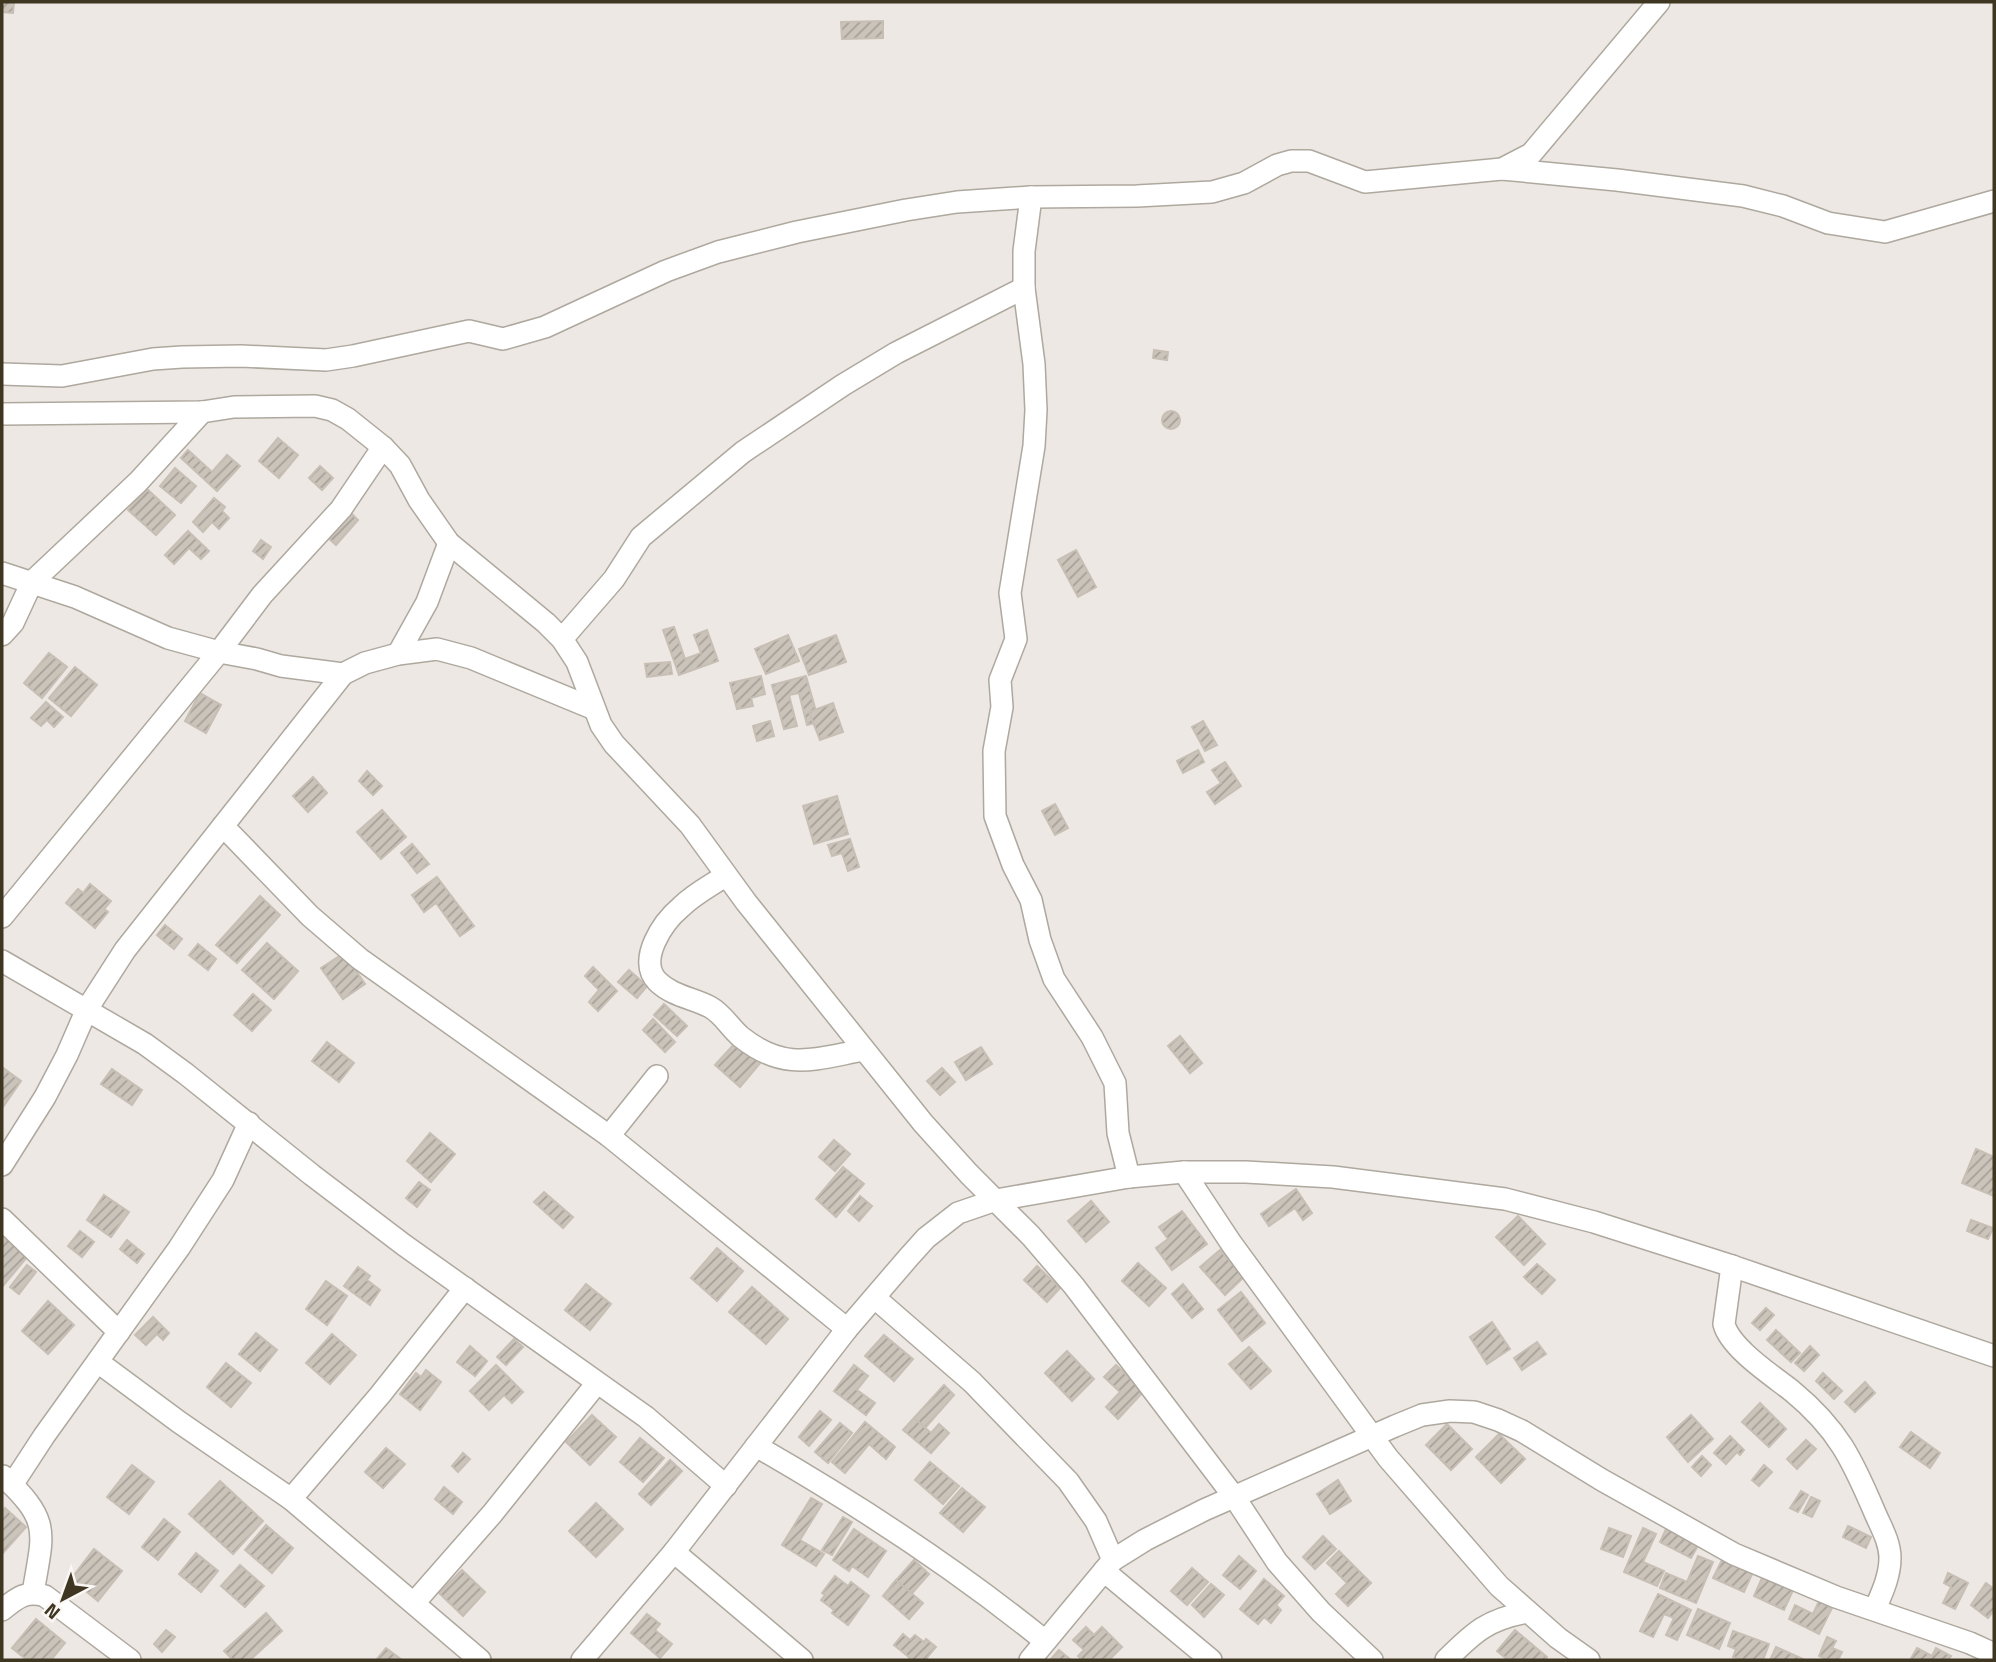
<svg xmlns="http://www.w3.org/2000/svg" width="1996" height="1662" viewBox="0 0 1996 1662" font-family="'Titillium Web',sans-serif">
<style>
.building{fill:url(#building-hatch);stroke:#c7bfb5;stroke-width:2}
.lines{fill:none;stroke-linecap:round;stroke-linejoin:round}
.minor-casing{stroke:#aea89e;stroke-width:24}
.minor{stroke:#fff;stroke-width:21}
</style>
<defs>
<pattern id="building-hatch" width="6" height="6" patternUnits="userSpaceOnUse" patternTransform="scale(1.75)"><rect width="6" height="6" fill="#cbc4bb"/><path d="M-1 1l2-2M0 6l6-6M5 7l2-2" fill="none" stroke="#a6a098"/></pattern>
</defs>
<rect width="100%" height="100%" fill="#ede8e3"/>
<g class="building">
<path d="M2 2H14L13 13 2 12Z"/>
<path d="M883 21V38L842 39 841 22Z"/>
<path d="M1154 350 1168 352 1167 360 1153 358Z"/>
<circle cx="1171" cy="420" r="9"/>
<path d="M278 438 298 455 279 478 259 461Z"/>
<path d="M188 450 212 472 227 455 240 466 217 491 181 458Z"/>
<path d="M320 466 333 478 322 490 309 478Z"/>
<path d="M175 468 196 486 181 503 160 486Z"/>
<path d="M147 489 175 515 156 535 128 510Z"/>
<path d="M214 498 225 507 222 511 229 518 219 529 212 522 203 532 193 522Z"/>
<path d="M350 512 358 520 336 545 327 537Z"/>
<path d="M188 531 209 551 201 559 189 548 174 564 165 555Z"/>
<path d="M261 540 271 547 263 559 253 551Z"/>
<path d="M1076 550 1096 587 1078 597 1058 560Z"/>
<path d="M674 627 685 659 701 653 694 635 707 630 718 661 679 675 663 630Z"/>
<path d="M788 635 799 661 766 674 755 649Z"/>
<path d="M836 635 846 662 809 675 799 649Z"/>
<path d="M49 653 67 667 42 698 24 683Z"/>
<path d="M670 662 672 674 647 677 645 664Z"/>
<path d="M75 667 97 685 71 716 49 698Z"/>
<path d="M761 676 765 694 751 698 753 706 737 709 730 683Z"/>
<path d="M806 676 819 722 807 725 799 693 789 695 797 726 784 729 772 685Z"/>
<path d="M200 693 221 705 206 733 185 721Z"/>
<path d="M46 702 63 717 54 727 47 720 41 726 31 718Z"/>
<path d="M833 703 843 732 820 740 809 712Z"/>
<path d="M770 721 774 736 757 741 753 726Z"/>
<path d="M1203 721 1217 745 1205 751 1192 727Z"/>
<path d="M1198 750 1204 762 1183 773 1177 761Z"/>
<path d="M1225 762 1241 786 1215 804 1207 792 1221 783 1212 770Z"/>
<path d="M367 771 382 786 373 795 359 781Z"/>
<path d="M313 777 327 793 308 812 293 796Z"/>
<path d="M837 796 848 834 814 844 803 806Z"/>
<path d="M1055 804 1068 828 1055 835 1042 811Z"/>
<path d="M382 810 406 837 381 859 357 832Z"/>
<path d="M850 839 859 867 848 871 842 853 832 856 828 845Z"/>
<path d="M412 844 429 864 417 873 401 853Z"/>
<path d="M437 877 474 926 460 936 436 903 424 912 412 895Z"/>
<path d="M90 884 111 901 104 909 108 912 95 928 66 903 78 889 83 893Z"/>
<path d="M260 896 280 915 237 963 216 945Z"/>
<path d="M165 925 182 939 174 949 157 935Z"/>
<path d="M267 943 298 971 274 999 242 970Z"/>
<path d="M198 944 216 959 208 970 189 955Z"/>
<path d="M344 953 365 984 343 999 321 968Z"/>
<path d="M593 967 617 991 598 1011 589 1002 599 990 585 976Z"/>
<path d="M629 970 647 986 637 998 618 982Z"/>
<path d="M253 994 271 1010 252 1031 234 1015Z"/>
<path d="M664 1004 687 1026 677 1036 654 1015Z"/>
<path d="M653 1019 675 1042 665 1052 643 1030Z"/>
<path d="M1180 1036 1202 1063 1190 1073 1168 1046Z"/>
<path d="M737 1041 761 1062 740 1087 715 1065Z"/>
<path d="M327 1042 354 1063 339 1082 312 1061Z"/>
<path d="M981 1047 992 1064 966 1080 955 1062Z"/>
<path d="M2 1067 21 1081 3 1107 2 1106Z"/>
<path d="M942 1068 955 1082 940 1095 927 1081Z"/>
<path d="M112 1069 142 1090 132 1105 101 1084Z"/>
<path d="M430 1133 455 1154 431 1182 407 1161Z"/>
<path d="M834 1140 850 1154 835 1171 819 1157Z"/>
<path d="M1976 1149 1994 1157V1196L1962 1183Z"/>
<path d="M843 1167 864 1184 836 1217 816 1199Z"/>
<path d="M419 1182 430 1190 417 1207 406 1198Z"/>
<path d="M1296 1189 1312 1213 1303 1220 1295 1208 1269 1226 1261 1214Z"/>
<path d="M544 1192 573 1217 563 1228 534 1202Z"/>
<path d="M104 1195 129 1212 111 1237 87 1220Z"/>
<path d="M860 1196 872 1206 859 1221 848 1211Z"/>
<path d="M1091 1201 1109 1222 1086 1242 1068 1221Z"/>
<path d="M1182 1211 1207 1244 1172 1270 1156 1248 1168 1239 1159 1227Z"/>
<path d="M1518 1216 1545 1244 1524 1265 1496 1237Z"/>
<path d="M1971 1220 1993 1228 1988 1239 1967 1231Z"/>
<path d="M80 1231 94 1242 82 1257 68 1246Z"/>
<path d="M4 1236 28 1256 2 1287V1239Z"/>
<path d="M127 1240 144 1254 137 1263 120 1249Z"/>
<path d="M717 1248 743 1271 717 1301 691 1278Z"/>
<path d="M1220 1250 1244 1277 1225 1295 1200 1267Z"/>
<path d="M1138 1263 1166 1288 1149 1306 1122 1281Z"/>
<path d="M1537 1264 1555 1280 1542 1294 1524 1277Z"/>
<path d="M27 1265 36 1272 19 1294 10 1287Z"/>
<path d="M1037 1266 1060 1288 1047 1302 1024 1280Z"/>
<path d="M358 1267 370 1276 367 1280 380 1290 370 1305 344 1286Z"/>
<path d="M326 1281 347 1296 327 1325 306 1309Z"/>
<path d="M586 1284 611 1304 590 1330 565 1310Z"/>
<path d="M1183 1284 1203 1309 1192 1318 1172 1294Z"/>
<path d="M752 1287 788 1319 766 1344 729 1312Z"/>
<path d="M1241 1292 1265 1323 1242 1341 1218 1310Z"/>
<path d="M48 1301 74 1325 48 1354 22 1331Z"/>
<path d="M1766 1308 1774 1315 1760 1330 1752 1323Z"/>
<path d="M153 1317 169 1333 163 1340 157 1334 146 1345 135 1335Z"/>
<path d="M1492 1322 1510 1349 1487 1364 1470 1337Z"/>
<path d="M1776 1330 1800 1353 1791 1362 1767 1340Z"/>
<path d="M256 1333 277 1350 260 1371 239 1354Z"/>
<path d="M332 1334 356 1355 330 1384 306 1363Z"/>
<path d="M884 1335 913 1359 894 1381 865 1356Z"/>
<path d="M514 1339 523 1347 506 1365 497 1357Z"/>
<path d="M1537 1342 1546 1354 1522 1370 1514 1358Z"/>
<path d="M470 1346 487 1361 475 1376 457 1362Z"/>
<path d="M1810 1346 1819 1355 1804 1371 1795 1363Z"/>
<path d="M1249 1347 1271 1371 1251 1389 1229 1364Z"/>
<path d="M1067 1351 1094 1379 1072 1401 1045 1373Z"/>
<path d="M226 1363 251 1383 231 1407 207 1387Z"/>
<path d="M496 1365 523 1392 512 1403 504 1395 489 1410 470 1391Z"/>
<path d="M854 1365 868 1376 857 1390 875 1403 866 1415 834 1391Z"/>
<path d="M1116 1365 1144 1391 1118 1419 1106 1407 1120 1392 1104 1377Z"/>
<path d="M426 1370 441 1382 420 1410 400 1394 416 1373 421 1377Z"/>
<path d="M1823 1373 1842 1391 1834 1399 1816 1381Z"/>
<path d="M1865 1382 1875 1393 1855 1412 1845 1402Z"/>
<path d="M944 1385 954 1395 925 1428 914 1418Z"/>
<path d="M1760 1403 1786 1429 1769 1447 1742 1422Z"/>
<path d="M820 1411 831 1420 809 1446 799 1437Z"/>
<path d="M592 1415 616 1437 590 1465 566 1442Z"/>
<path d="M1691 1415 1713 1439 1688 1462 1667 1437Z"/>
<path d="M914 1418 931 1433 939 1424 949 1433 931 1453 903 1430Z"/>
<path d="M865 1422 895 1447 886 1459 869 1444 845 1473 832 1462Z"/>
<path d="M840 1423 852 1433 828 1463 815 1452Z"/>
<path d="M1447 1424 1472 1449 1451 1470 1426 1445Z"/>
<path d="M1911 1432 1940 1453 1930 1468 1900 1447Z"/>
<path d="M1499 1434 1525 1459 1501 1483 1476 1457Z"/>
<path d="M1730 1436 1744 1450 1740 1455 1737 1452 1726 1464 1714 1453Z"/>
<path d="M640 1438 664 1458 643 1482 620 1462Z"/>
<path d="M1806 1440 1816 1449 1797 1469 1787 1459Z"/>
<path d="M386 1448 405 1464 383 1488 365 1472Z"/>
<path d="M463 1453 470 1459 458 1472 452 1466Z"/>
<path d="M1702 1456 1711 1465 1701 1476 1692 1467Z"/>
<path d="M670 1460 682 1471 651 1505 639 1494Z"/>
<path d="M930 1462 959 1486 943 1504 915 1480Z"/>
<path d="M132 1465 154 1482 129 1514 107 1497Z"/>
<path d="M1764 1465 1772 1472 1759 1486 1752 1480Z"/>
<path d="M1338 1480 1351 1501 1330 1514 1317 1494Z"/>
<path d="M220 1481 263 1521 233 1554 189 1514Z"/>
<path d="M444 1487 462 1502 453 1514 435 1499Z"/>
<path d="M962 1488 985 1507 963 1532 940 1513Z"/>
<path d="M1801 1491 1808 1495 1798 1512 1790 1508Z"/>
<path d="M1811 1497 1820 1501 1812 1517 1803 1513Z"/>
<path d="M811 1498 822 1504 800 1540 824 1554 816 1566 782 1545Z"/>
<path d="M596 1503 623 1529 596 1557 569 1531Z"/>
<path d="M5 1508 26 1527 2 1554V1512Z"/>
<path d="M843 1517 852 1522 832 1555 822 1550Z"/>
<path d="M164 1519 180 1532 158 1560 142 1547Z"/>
<path d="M266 1525 293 1548 272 1573 245 1550Z"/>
<path d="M1848 1526 1871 1537 1866 1548 1843 1537Z"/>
<path d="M1667 1527 1699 1544 1691 1558 1660 1542Z"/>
<path d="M1609 1528 1631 1536 1623 1557 1601 1549Z"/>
<path d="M1643 1528 1656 1534 1643 1562 1664 1571 1657 1586 1624 1572Z"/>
<path d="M854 1529 886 1551 868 1577 852 1566 849 1571 833 1560Z"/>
<path d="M1323 1536 1336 1549 1315 1569 1303 1557Z"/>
<path d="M94 1549 122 1571 98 1601 71 1579Z"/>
<path d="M1339 1551 1371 1583 1348 1606 1336 1594 1347 1583 1327 1563Z"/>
<path d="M196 1553 218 1571 201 1592 179 1574Z"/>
<path d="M1239 1556 1256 1571 1240 1589 1223 1575Z"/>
<path d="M1698 1556 1713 1562 1696 1603 1660 1588 1666 1573 1687 1582Z"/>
<path d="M1723 1558 1753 1572 1744 1592 1713 1578Z"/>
<path d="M914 1560 929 1574 906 1600 891 1586Z"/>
<path d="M240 1565 264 1586 245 1607 221 1586Z"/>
<path d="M1192 1568 1208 1582 1187 1605 1171 1591Z"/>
<path d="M462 1570 485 1592 463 1616 439 1593Z"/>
<path d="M1765 1571 1795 1586 1784 1610 1754 1596Z"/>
<path d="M1948 1573 1968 1583 1955 1609 1943 1603 1951 1587 1944 1583Z"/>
<path d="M835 1576 848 1586 851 1582 869 1596 848 1625 832 1613 834 1610 821 1600 825 1595 822 1593Z"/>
<path d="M1264 1579 1284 1596 1276 1605 1281 1610 1271 1623 1264 1617 1258 1624 1240 1609Z"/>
<path d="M896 1580 923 1603 909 1619 883 1596Z"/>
<path d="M1986 1583 1994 1589V1610L1988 1618 1971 1605Z"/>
<path d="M1211 1584 1224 1595 1204 1617 1192 1605Z"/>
<path d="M1658 1594 1691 1610 1677 1640 1666 1635 1674 1618 1664 1614 1653 1637 1640 1631Z"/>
<path d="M1819 1601 1832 1608 1819 1634 1789 1619 1795 1605 1813 1614Z"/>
<path d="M1698 1609 1730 1623 1719 1649 1687 1635Z"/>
<path d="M266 1613 282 1631 250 1660H233L224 1651Z"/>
<path d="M647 1614 660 1624 655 1630 672 1644 660 1658 631 1633Z"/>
<path d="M36 1619 65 1643 51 1660H27L12 1648Z"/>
<path d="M1086 1627 1094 1635 1102 1627 1122 1647 1109 1660H1082L1078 1656 1084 1650 1073 1640Z"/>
<path d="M166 1630 175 1637 162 1652 154 1644Z"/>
<path d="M1515 1630 1547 1657 1544 1660H1508L1497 1651Z"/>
<path d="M1733 1631 1769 1644 1763 1660H1743L1733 1657 1736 1649 1728 1646Z"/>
<path d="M903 1634 910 1640 915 1635 924 1642 926 1639 936 1647 925 1660H908L910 1658 894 1645Z"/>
<path d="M1827 1637 1836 1641 1832 1648 1842 1652 1838 1660H1828L1819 1656Z"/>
<path d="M1776 1647 1805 1660H1770Z"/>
<path d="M386 1648 402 1660H376Z"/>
<path d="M1917 1648 1932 1656 1936 1648 1951 1656 1948 1660H1910Z"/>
<path d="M1059 1650 1071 1660H1050Z"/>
</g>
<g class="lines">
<g class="minor-casing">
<g id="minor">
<path d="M1502 169 1617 180 1743 196 1783 206 1828 223 1885 232 1994 201"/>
<path d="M1031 197 1024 251V288L1034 364 1036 410 1034 446 1010 593 1016 639 1000 680 1002 707 994 751 995 816 1013 865 1031 900 1040 940 1054 979 1092 1037 1115 1083 1118 1133 1129 1177"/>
<path d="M2 374 62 376 153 359 182 357 241 356 326 360 353 356 469 331 503 339 545 327 666 271 718 252 797 232 906 210 957 202 1031 197 1137 196 1212 192 1244 183 1277 165 1291 161H1309L1365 182 1502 169 1531 154 1659 2"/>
<path d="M2 414 202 412 234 407 315 406 332 410 348 419 383 447 400 465 419 500 449 543 546 623 562 639 577 662 601 725 614 744 690 825 746 902 923 1123 969 1174 1031 1236 1074 1286 1235 1498 1277 1562 1321 1612 1372 1660"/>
<path d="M2 573 75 597 168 638 219 652 257 659 281 666 343 674 365 663 398 654 437 649 471 658 592 708"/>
<path d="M2 635 13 623 32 582 138 482 202 412"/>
<path d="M562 639 614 579 641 537 743 452 843 385 896 353 1024 288"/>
<path d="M398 654 427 602 449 543"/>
<path d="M223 826 310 916 360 959 609 1136 847 1329"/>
<path d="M725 876C710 886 694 894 681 907 663 922 637 960 657 981 672 996 693 998 710 1007 723 1014 730 1028 741 1037 785 1072 814 1059 864 1050"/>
<path d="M2 917 219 652 262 595 341 509 383 447"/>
<path d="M2 961 145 1044 186 1074 312 1175 404 1245 646 1417 726 1486"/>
<path d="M609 1136 657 1076"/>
<path d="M2 1165 45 1097 67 1055 87 1009 125 950 343 674"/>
<path d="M1184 1172 1231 1243 1388 1458 1499 1586 1558 1638 1589 1660"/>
<path d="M2 1219 119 1332"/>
<path d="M1732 1266 1724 1324C1730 1348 1773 1376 1792 1391 1838 1429 1852 1459 1875 1513 1881 1527 1890 1542 1890 1558 1890 1576 1882 1593 1875 1609"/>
<path d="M875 1298 972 1382 1068 1481 1096 1521 1113 1560"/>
<path d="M98 1362 179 1422 291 1499 480 1660"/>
<path d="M756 1446C857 1504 955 1568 1045 1641"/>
<path d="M3 1476C52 1522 43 1532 33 1593"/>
<path d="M12 1485 44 1436 179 1248 223 1180 249 1123"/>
<path d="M291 1499 380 1395 465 1288"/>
<path d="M674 1552 802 1660"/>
<path d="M1104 1571 1211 1660"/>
<path d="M414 1603 492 1514 597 1383"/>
<path d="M2 1610C17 1598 26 1590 45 1596L130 1660"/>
<path d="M582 1660 674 1552 847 1329 908 1258 926 1238 958 1213 996 1200 1129 1177 1184 1172H1246L1333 1177 1505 1199 1594 1222 1732 1266 1994 1356"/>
<path d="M1030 1660 1113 1560 1145 1540 1204 1510 1395 1426 1422 1415 1450 1411 1474 1412 1498 1420 1522 1431 1602 1480 1734 1554 1836 1597 1970 1643 1994 1654"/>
<path d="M1446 1660C1474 1632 1488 1619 1528 1612"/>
</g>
</g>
<use href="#minor" class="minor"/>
</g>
<rect width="1996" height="1662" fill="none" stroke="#3f3622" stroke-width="7"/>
<g transform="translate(63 1599) rotate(221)" stroke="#faf7f4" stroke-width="5" paint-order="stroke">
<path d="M0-5L12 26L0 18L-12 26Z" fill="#3f3622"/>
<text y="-10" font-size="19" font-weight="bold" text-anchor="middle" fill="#3f3622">N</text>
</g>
</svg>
